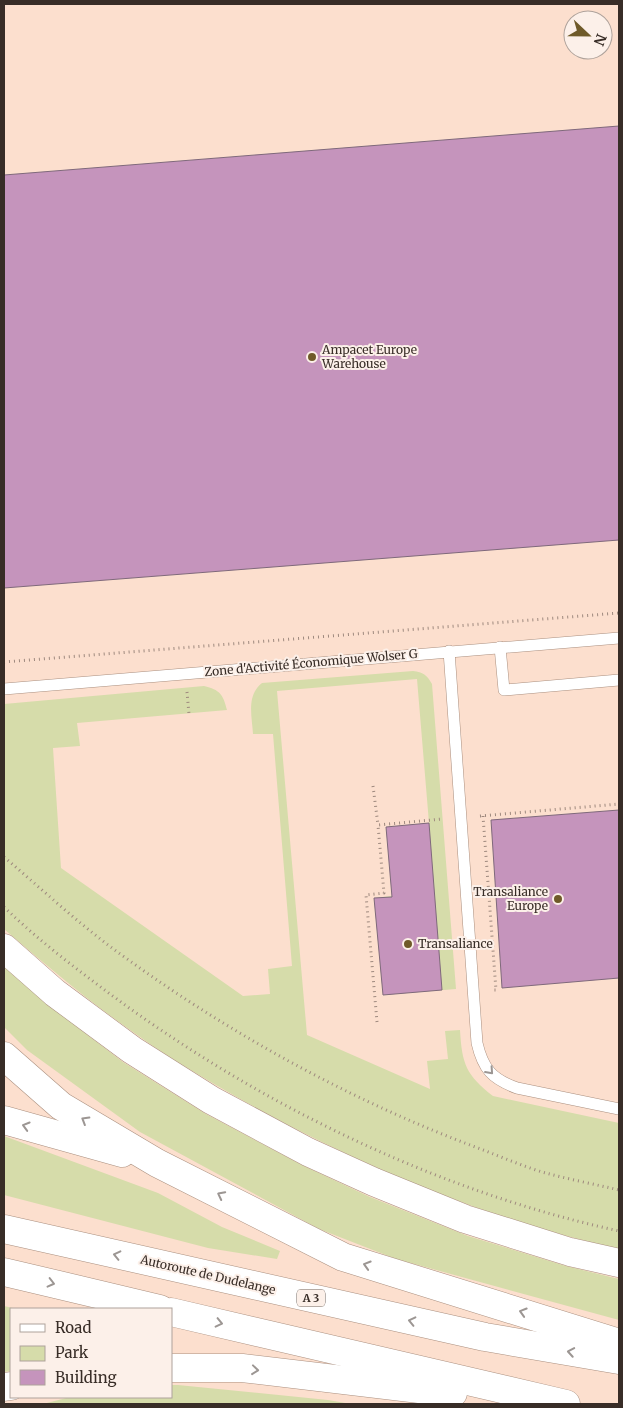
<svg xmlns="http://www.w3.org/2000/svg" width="623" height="1408" viewBox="0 0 623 1408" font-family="Merriweather,serif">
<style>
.green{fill:#d6dcaa}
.building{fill:#c594bc;stroke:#7f697b}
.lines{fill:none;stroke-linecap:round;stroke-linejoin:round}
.service-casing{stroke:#aa8f7f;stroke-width:12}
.secondary-casing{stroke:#aa8f7f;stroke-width:29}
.motorway-casing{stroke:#aa8f7f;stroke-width:29}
.path{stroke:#9e897e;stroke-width:3;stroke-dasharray:1 4;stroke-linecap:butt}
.service{stroke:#fff;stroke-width:11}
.secondary{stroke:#fff;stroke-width:28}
.motorway{stroke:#fff;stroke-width:28}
.oneway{stroke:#9c9693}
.poi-dot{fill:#6f5a29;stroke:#fcf0e9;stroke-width:2}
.labels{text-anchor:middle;stroke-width:4;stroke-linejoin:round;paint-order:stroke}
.shield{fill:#fcf0e9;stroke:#736861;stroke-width:1}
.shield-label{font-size:11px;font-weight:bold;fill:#382d27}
.poi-label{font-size:12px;fill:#382d27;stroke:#fcf0e9;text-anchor:start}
.street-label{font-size:12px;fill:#382d27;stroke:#fcf0e9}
</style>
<rect width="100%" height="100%" fill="#fcdfce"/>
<g class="green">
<path d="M413 671C423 672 427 675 432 684L456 989 383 995 374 898 392 896 386 827 429 823 417 679 277 691 307 1035 430 1089 427 1061 448 1059 445 1031 460 1030C462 1064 466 1075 493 1096L619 1123V1249C494 1221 372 1171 260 1110 219 1087 178 1064 140 1037 92 1004 48 967 4 929V704L204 686C220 690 223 694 227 710L77 723 80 746 53 748 61 868 243 996 270 994 268 969 292 966 273 734H253C252 716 246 696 262 683Z"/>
<path d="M4 967 46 1003 123 1062 206 1114 302 1165 370 1197 468 1236 566 1266 619 1279V1320L396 1259 319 1229 140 1132 27 1050 4 1027Z"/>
<path d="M4 1136 158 1193 222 1227 280 1251 277 1259 208 1248 4 1195Z"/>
<path d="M4 1306 17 1309H11V1371L4 1372Z"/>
<path d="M171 1385H178L328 1400 351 1404H43L70 1397H171Z"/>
</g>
<g class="building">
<path d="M619 126V540L4 588V175Z"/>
<path d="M619 810V978L502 988 491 820Z"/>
<path d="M429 823 442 990 383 995 374 898 392 897 386 827Z"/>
</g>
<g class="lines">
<g class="service-casing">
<g id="service">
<path d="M500 647 504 690 619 680"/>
<path d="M449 651 477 1043C483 1069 492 1079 517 1088L619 1109"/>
<path d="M4 689 619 638"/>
</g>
</g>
<g class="secondary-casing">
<path id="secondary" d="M4 948 55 993 132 1050 211 1100 308 1152 374 1182 465 1219 570 1252 619 1263"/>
</g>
<g class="motorway-casing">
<g id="motorway">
<path d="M4 1056 61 1106 157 1163 343 1257 619 1343"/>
<path d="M4 1120 122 1153"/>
<path d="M4 1229 485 1337 619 1360"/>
<path d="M4 1272 160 1309"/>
<path d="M171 1312 566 1404"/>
<path d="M171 1368H242L453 1393"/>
<path d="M4 1387 11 1386"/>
</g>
</g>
<g class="path">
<path d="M4 662 619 613"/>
<path d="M187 692 189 714"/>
<path d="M373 786 378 825"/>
<path d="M480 816 619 804"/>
<path d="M483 816 496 990H492"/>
<path d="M4 857C43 890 81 926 123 956 232 1035 352 1101 478 1148 499 1156 520 1165 542 1172 567 1179 594 1184 619 1190"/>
<path d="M4 907C35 937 71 965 106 991 256 1103 436 1191 619 1231"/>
<path d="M377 1022 366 895 384 893 378 825 442 819"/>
</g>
<use href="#service" class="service"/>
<use href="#secondary" class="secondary"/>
<use href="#motorway" class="motorway"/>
</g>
<defs><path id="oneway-chevron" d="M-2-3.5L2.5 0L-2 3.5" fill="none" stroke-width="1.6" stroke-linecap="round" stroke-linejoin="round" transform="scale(1.25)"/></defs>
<g class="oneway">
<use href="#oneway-chevron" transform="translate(490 1071) rotate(48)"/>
<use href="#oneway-chevron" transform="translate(85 1120) rotate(-149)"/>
<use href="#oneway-chevron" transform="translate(26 1126) rotate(-164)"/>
<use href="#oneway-chevron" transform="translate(221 1195) rotate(-153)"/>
<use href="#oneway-chevron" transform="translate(117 1255) rotate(-167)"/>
<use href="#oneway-chevron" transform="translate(367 1265) rotate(-163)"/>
<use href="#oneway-chevron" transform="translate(51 1283) rotate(14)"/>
<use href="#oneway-chevron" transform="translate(523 1312) rotate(-163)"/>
<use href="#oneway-chevron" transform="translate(412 1321) rotate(-167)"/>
<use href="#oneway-chevron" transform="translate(219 1323) rotate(13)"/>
<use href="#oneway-chevron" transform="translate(571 1352) rotate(-170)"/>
<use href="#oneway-chevron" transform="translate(255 1370) rotate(6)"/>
</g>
<g class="poi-dot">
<circle cx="312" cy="357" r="5"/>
<circle cx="558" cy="899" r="5"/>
<circle cx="408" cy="944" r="5"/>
</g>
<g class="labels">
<rect class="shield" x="297" y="1289.5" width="28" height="17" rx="4"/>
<g class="shield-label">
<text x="311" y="1302">A 3</text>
</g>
<g class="poi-label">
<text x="322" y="354">Ampacet Europe<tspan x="322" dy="14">Warehouse</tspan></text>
<text x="548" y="896" text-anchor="end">Transaliance<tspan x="548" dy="14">Europe</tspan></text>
<text x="418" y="948">Transaliance</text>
</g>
<g class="street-label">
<text transform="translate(311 663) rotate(-5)" y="4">Zone d'Activité Économique Wolser G</text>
<text transform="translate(208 1275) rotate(13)" y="4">Autoroute de Dudelange</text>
</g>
</g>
<rect width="623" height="1408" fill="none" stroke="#382d27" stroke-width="10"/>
<rect x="10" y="1308" width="162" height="90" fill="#fcf0e9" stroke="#aea29b"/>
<rect x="20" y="1324" width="25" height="8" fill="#ffffff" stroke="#aea29b"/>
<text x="55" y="1333" font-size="15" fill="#382d27">Road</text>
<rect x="20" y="1346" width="25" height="15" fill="#d6dcaa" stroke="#aea29b"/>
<text x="55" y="1358" font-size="15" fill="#382d27">Park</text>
<rect x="20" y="1370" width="25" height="15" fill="#c594bc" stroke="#aea29b"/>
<text x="55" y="1383" font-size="15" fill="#382d27">Building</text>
<g transform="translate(588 35) rotate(112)"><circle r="24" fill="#fcf0e9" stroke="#aea29b"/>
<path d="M0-4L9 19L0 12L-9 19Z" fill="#6f5a29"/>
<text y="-8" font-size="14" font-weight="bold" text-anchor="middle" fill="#382d27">N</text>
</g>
</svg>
